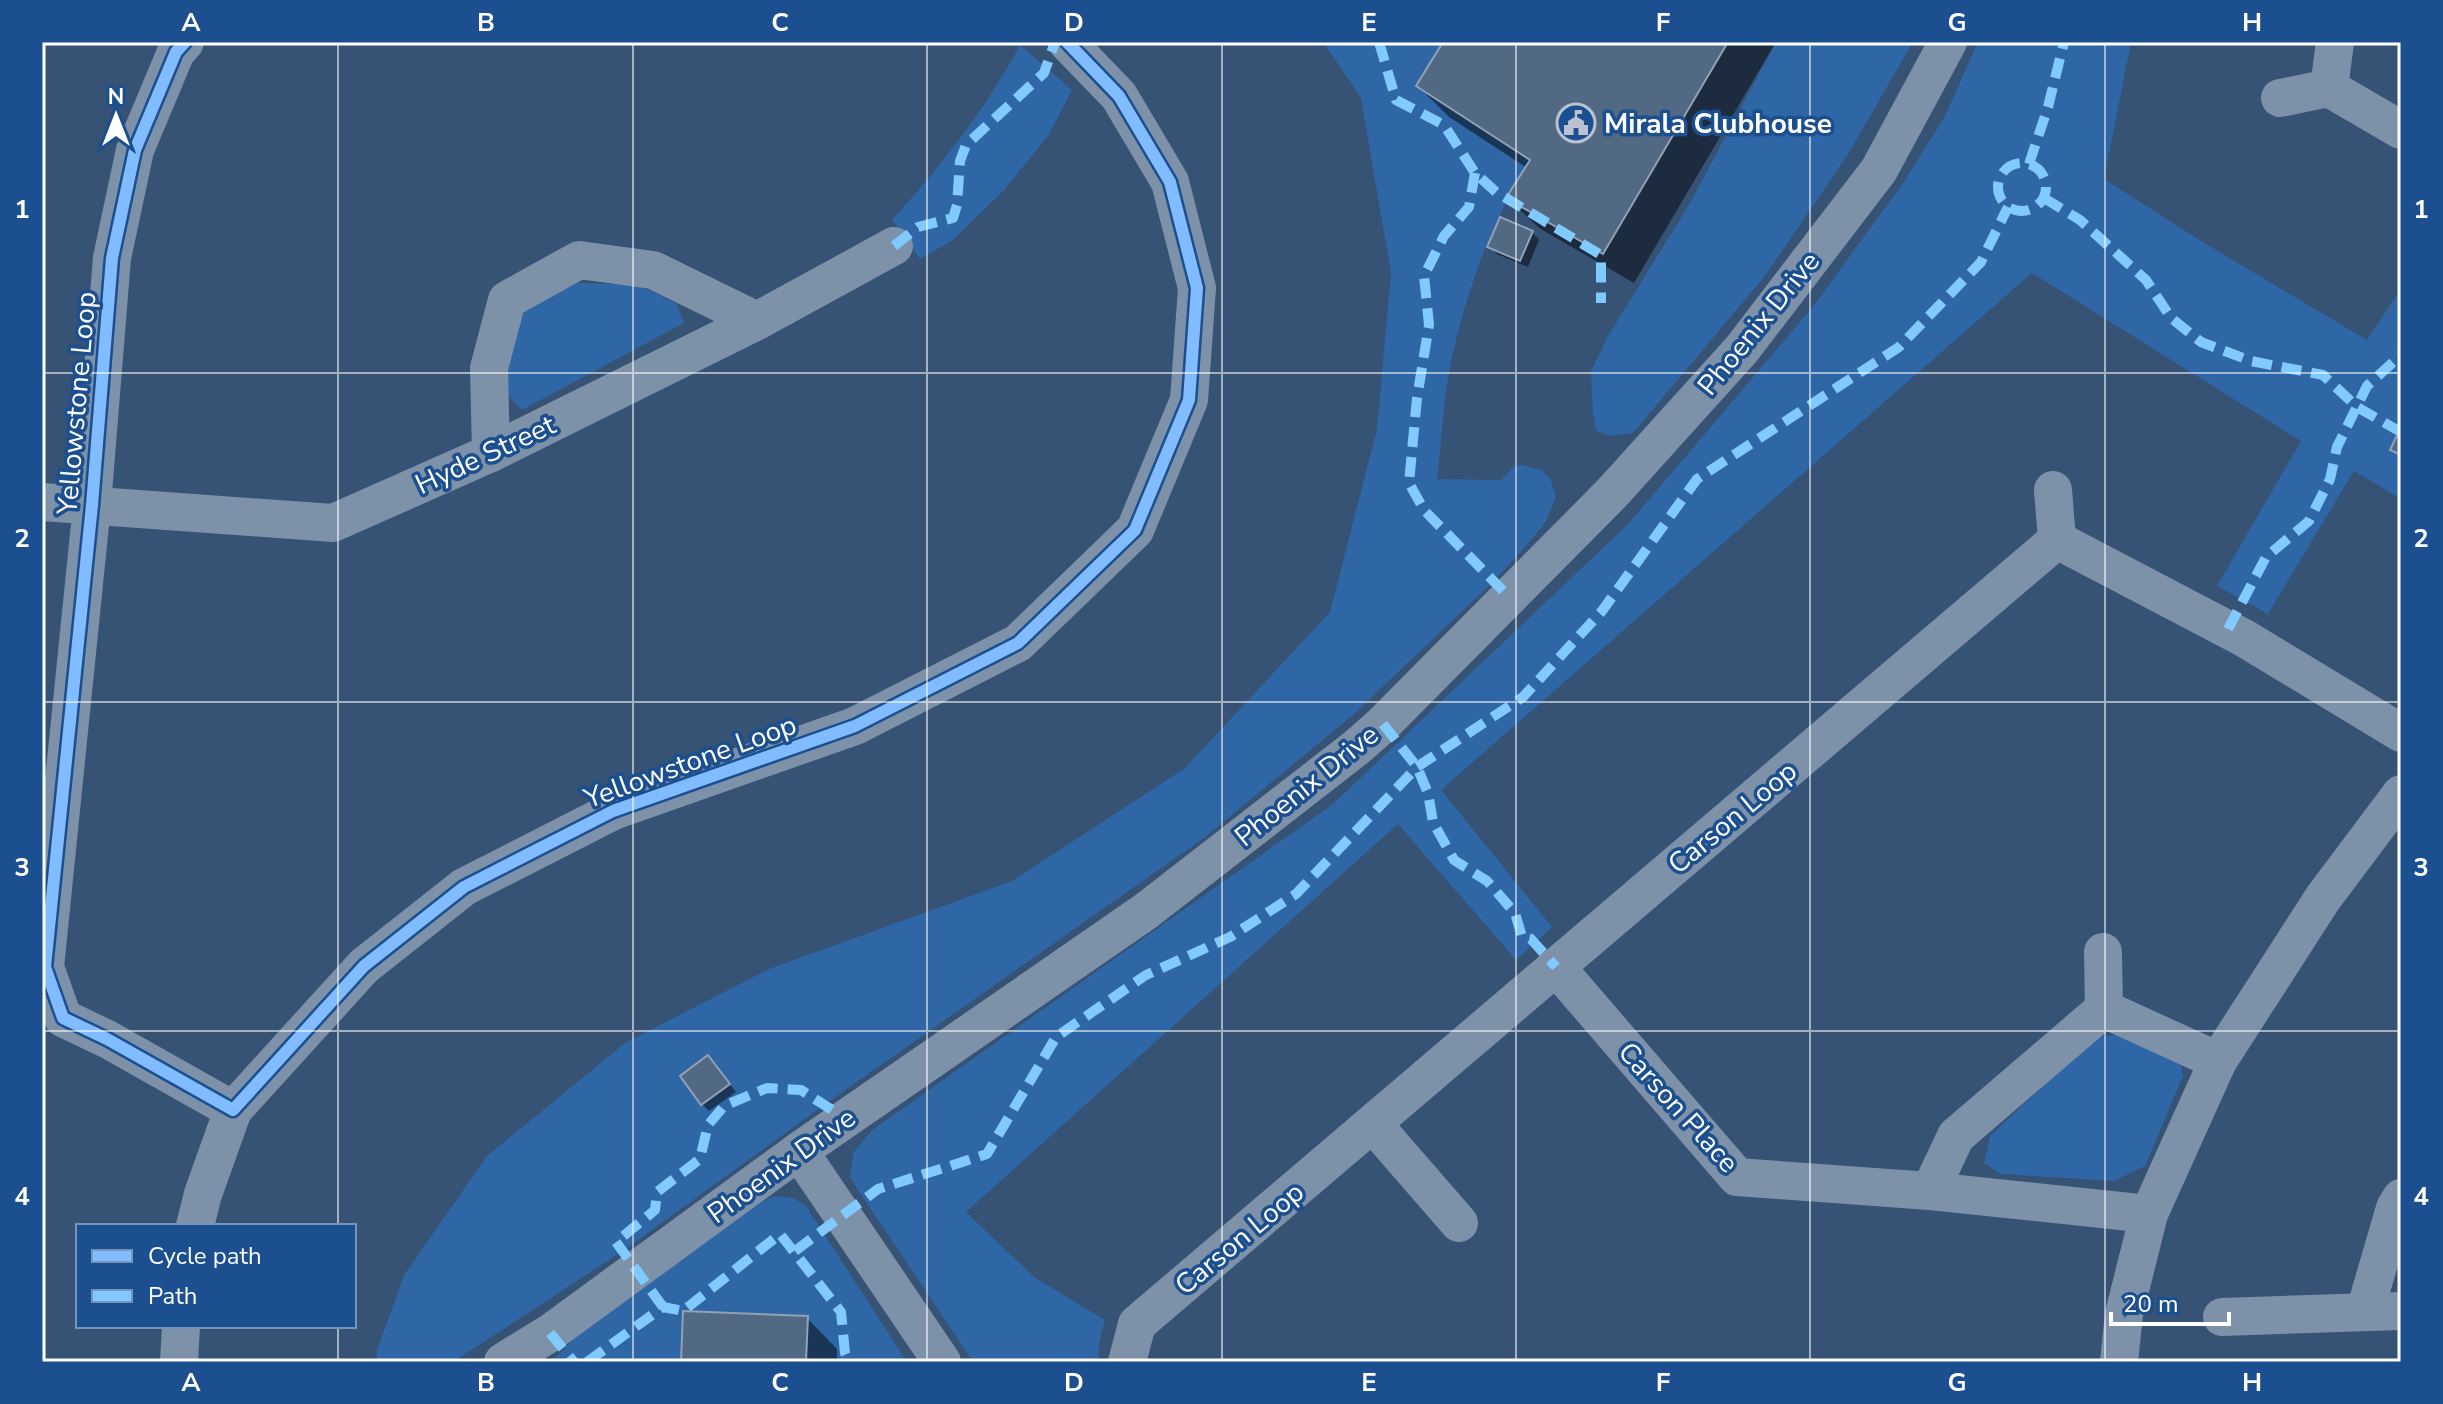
<svg xmlns="http://www.w3.org/2000/svg" width="2443" height="1404" viewBox="0 0 2443 1404" font-family="'Nunito Sans',sans-serif">
<style>
.green{fill:#2f66a5}
.shadow{fill:#0007}
.building{fill:#526984;stroke:#92a2b6;stroke-width:2}
.lines{fill:none;stroke-linecap:round;stroke-linejoin:round}
.minor{stroke:#7d92a8;stroke-width:38}
.quiet{stroke:#80caff;stroke-width:10;stroke-dasharray:20 10;stroke-linecap:butt}
.cycleway-casing{stroke:#1b4f8f;stroke-width:17}
.cycleway{stroke:#80bcff;stroke-width:12}
.grid{fill:none;stroke:#fff;stroke-width:2;stroke-opacity:0.55}
.labels{text-anchor:middle;stroke-width:7;stroke-linejoin:round;paint-order:stroke}
.poi-label{font-size:28px;font-weight:bold;fill:#fff;stroke:#1b4f8f;text-anchor:start}
.street-label{font-size:28px;fill:#fff;stroke:#1b4f8f}
.neatline{fill:none;stroke:#fff;stroke-width:3}
.grid-label{font-size:26px;text-anchor:middle;font-weight:bold;fill:#fff}
</style>
<rect width="100%" height="100%" fill="#365274"/>
<g class="green">
<path d="M1323 42H1443L1416 87 1530 160C1492 220 1466 292 1451 362 1443 400 1442 441 1437 479L1501 480 1514 466 1523 465 1541 470 1550 478 1556 496 1546 522 1524 548 1494 581 1353 715 1204 838 824 1105 623 1251 456 1360 377 1362V1350L404 1275 487 1156 625 1043 769 969 1012 881 1185 768 1330 612 1377 429 1391 273 1361 98Z"/>
<path d="M1776 42H1913L1847 156 1765 276 1633 433 1609 436 1596 430 1593 413 1591 371 1608 336 1690 203Z"/>
<path d="M1978 42H2131L2104 179 2206 244 2367 340 2401 289V499L2354 471 2268 614 2217 586 2301 441 2032 273 1441 790 1552 927 1516 960 1398 824 966 1212 1034 1277 1105 1320 1099 1343 1098 1362H973L850 1178 853 1153 871 1131 1333 804 1628 524 1812 308 1903 183 1944 118Z"/>
<path d="M1020 45 1072 90 1048 136 1004 190 953 240 920 259 892 220C940 167 986 109 1020 45Z"/>
<path d="M555 282 639 285 677 304 684 323 522 410 504 391 519 312Z"/>
<path d="M2117 1035 2181 1065 2183 1076 2145 1166 2114 1181 2001 1174 1984 1163 1990 1136 2095 1037Z"/>
<path d="M776 1196 793 1198 806 1206 907 1362H549L564 1350 574 1337 763 1201Z"/>
</g>
<g class="shadow">
<path d="M1445 42H1776L1634 283 1539 228 1508 198 1527 168 1449 117 1418 86Z"/>
<path d="M1532 232 1539 240 1528 267 1497 254 1489 246Z"/>
<path d="M715 1065 736 1092 709 1111 702 1104Z"/>
<path d="M807 1318 837 1349V1362H683Z"/>
</g>
<g class="building">
<path d="M1443 42H1728L1603 254 1506 198 1530 160 1416 86Z"/>
<path d="M1500 217 1533 231 1520 261 1487 247Z"/>
<path d="M2401 427V455L2390 450Z"/>
<path d="M708 1055 730 1084 701 1105 680 1076Z"/>
<path d="M683 1311 808 1316 806 1362H681Z"/>
</g>
<g class="lines">
<g class="minor">
<path d="M185 42 176 52 135 150 112 258 92 505 45 967 63 1018 107 1039 233 1110 364 966 464 887 613 811 855 726 1018 643 1135 530 1189 400 1197 288 1170 182 1119 96 1067 42"/>
<path d="M2335 42 2329 88 2401 130"/>
<path d="M2280 98 2329 88"/>
<path d="M491 453 489 368 507 300 579 260 653 270 757 321"/>
<path d="M2053 490 2057 540"/>
<path d="M42 502 333 523 491 453 757 321 894 246"/>
<path d="M2057 540 2244 638 2401 733"/>
<path d="M2103 952 2104 1009"/>
<path d="M1556 967 1737 1177 1930 1191 2149 1214"/>
<path d="M1373 1124 1459 1223"/>
<path d="M799 1151 942 1362"/>
<path d="M1930 1191 1956 1136 2104 1009 2218 1061"/>
<path d="M195 1226 203 1194 233 1110"/>
<path d="M2365 1311 2395 1208 2401 1198"/>
<path d="M2222 1317 2401 1311"/>
<path d="M179 1362 181 1326"/>
<path d="M503 1362 550 1333 799 1151 1146 911 1357 747 1383 724 1612 493 1742 349 1879 170 1948 42"/>
<path d="M1127 1362 1137 1324 2057 540"/>
<path d="M2119 1362 2124 1314 2149 1214 2218 1061 2323 898 2401 794"/>
</g>
<g class="quiet">
<path d="M1379 42 1396 100 1444 125 1475 173 1496 192 1601 255V303"/>
<circle cx="2022" cy="187" r="24"/>
<path d="M2029 164 2048 107 2064 42"/>
<path d="M1475 173 1469 207 1444 236 1424 276 1429 325 1417 398 1409 483 1424 510 1509 597"/>
<path d="M2044 198 2080 220 2146 280 2171 318 2201 342 2251 361 2323 375 2357 407 2399 431"/>
<path d="M894 246 918 227 953 218 957 205 960 161 966 145 1044 73 1055 42"/>
<path d="M2228 629 2266 557 2309 521 2330 479 2337 447 2367 386 2401 355"/>
<path d="M1383 724 1417 767 1428 793 1433 822 1454 860 1487 881 1515 913 1522 937 1531 939 1556 967"/>
<path d="M795 1251 878 1189 987 1154 1056 1037 1146 975 1230 937 1296 894 1417 767 1523 697 1602 611 1697 479 1899 347 1981 262 2008 207"/>
<path d="M663 1307 616 1242 655 1210 657 1192 700 1159 708 1125 724 1106 767 1088 801 1090 846 1119"/>
<path d="M550 1333 574 1362"/>
<path d="M587 1362 663 1307 683 1311 780 1234 841 1312 845 1353 849 1362"/>
</g>
<g class="cycleway-casing">
<path id="cycleway" d="M185 42 176 52 135 150 112 258 92 505 45 967 63 1018 107 1039 233 1110 364 966 464 887 613 811 855 726 1018 643 1135 530 1189 400 1197 288 1170 182 1119 96 1067 42"/>
</g>
<use href="#cycleway" class="cycleway"/>
</g>
<path class="grid" d="M338 42V1226M633 42V1362M927 42V1362M1222 42V1362M1516 42V1362M1810 42V1362M2105 42V1362M42 373H2401M42 702H2401M42 1031H2401M338 1326V1362"/>
<defs>
<g id="civic-ring" transform="scale(2)"><circle r="9.5" fill="#1b4f8f" stroke="#b9c2ce" stroke-width="1.5"/><path d="M-.6-6.5H3V-4.5H.6V-3L4-1V1h2V6H-6V1h2V-1L-.6-3ZM-1.2 2.5V6h2.4V2.5Z" fill="#b9c2ce"/></g>
</defs>
<g fill-rule="evenodd">
<use href="#civic-ring" x="1576" y="123"/>
</g>
<g class="labels">
<g class="poi-label">
<text x="1604" y="133">Mirala Clubhouse</text>
</g>
<g class="street-label">
<text transform="translate(1758 323) rotate(-51)" y="10">Phoenix Drive</text>
<text transform="translate(76 403) rotate(-85)" y="10">Yellowstone Loop</text>
<text transform="translate(485 454) rotate(-25)" y="10">Hyde Street</text>
<text transform="translate(690 761) rotate(-20)" y="10">Yellowstone Loop</text>
<text transform="translate(1306 785) rotate(-39)" y="10">Phoenix Drive</text>
<text transform="translate(1732 817) rotate(-40)" y="10">Carson Loop</text>
<text transform="translate(1679 1107) rotate(48)" y="10">Carson Place</text>
<text transform="translate(781 1165) rotate(-36)" y="10">Phoenix Drive</text>
<text transform="translate(1239 1238) rotate(-40)" y="10">Carson Loop</text>
</g>
</g>
<rect width="2443" height="1404" fill="none" stroke="#1b4f8f" stroke-width="88"/>
<rect x="76" y="1224" width="280" height="104" fill="#1b4f8f" stroke="#7695bc" stroke-width="2"/>
<rect x="92" y="1250" width="40" height="12" fill="#80bcff" stroke="#7695bc" stroke-width="2"/>
<text x="148" y="1264" font-size="24" fill="#ffffff">Cycle path</text>
<rect x="92" y="1290" width="40" height="12" fill="#80caff" stroke="#7695bc" stroke-width="2"/>
<text x="148" y="1304" font-size="24" fill="#ffffff">Path</text>
<g transform="translate(116 116)" stroke="#1b4f8f" stroke-width="6" paint-order="stroke">
<path d="M0-6L14 30L0 20L-14 30Z" fill="#ffffff"/>
<text y="-12" font-size="22" font-weight="bold" text-anchor="middle" fill="#ffffff">N</text>
</g>
<path d="M2111 1312v12h118v-12" fill="none" stroke="#ffffff" stroke-width="4"/>
<text x="2123" y="1312" font-size="24" fill="#ffffff" stroke="#1b4f8f" stroke-width="6" paint-order="stroke">20 m</text>
<rect x="44" y="44" width="2355" height="1316" class="neatline"/>
<g class="grid-label">
<text x="191" y="31">A</text>
<text x="486" y="31">B</text>
<text x="780" y="31">C</text>
<text x="1074" y="31">D</text>
<text x="1369" y="31">E</text>
<text x="1663" y="31">F</text>
<text x="1957" y="31">G</text>
<text x="2252" y="31">H</text>
<text x="22" y="218">1</text>
<text x="2421" y="218">1</text>
<text x="22" y="547">2</text>
<text x="2421" y="547">2</text>
<text x="22" y="876">3</text>
<text x="2421" y="876">3</text>
<text x="22" y="1205">4</text>
<text x="2421" y="1205">4</text>
<text x="191" y="1391">A</text>
<text x="486" y="1391">B</text>
<text x="780" y="1391">C</text>
<text x="1074" y="1391">D</text>
<text x="1369" y="1391">E</text>
<text x="1663" y="1391">F</text>
<text x="1957" y="1391">G</text>
<text x="2252" y="1391">H</text>
</g>
</svg>
